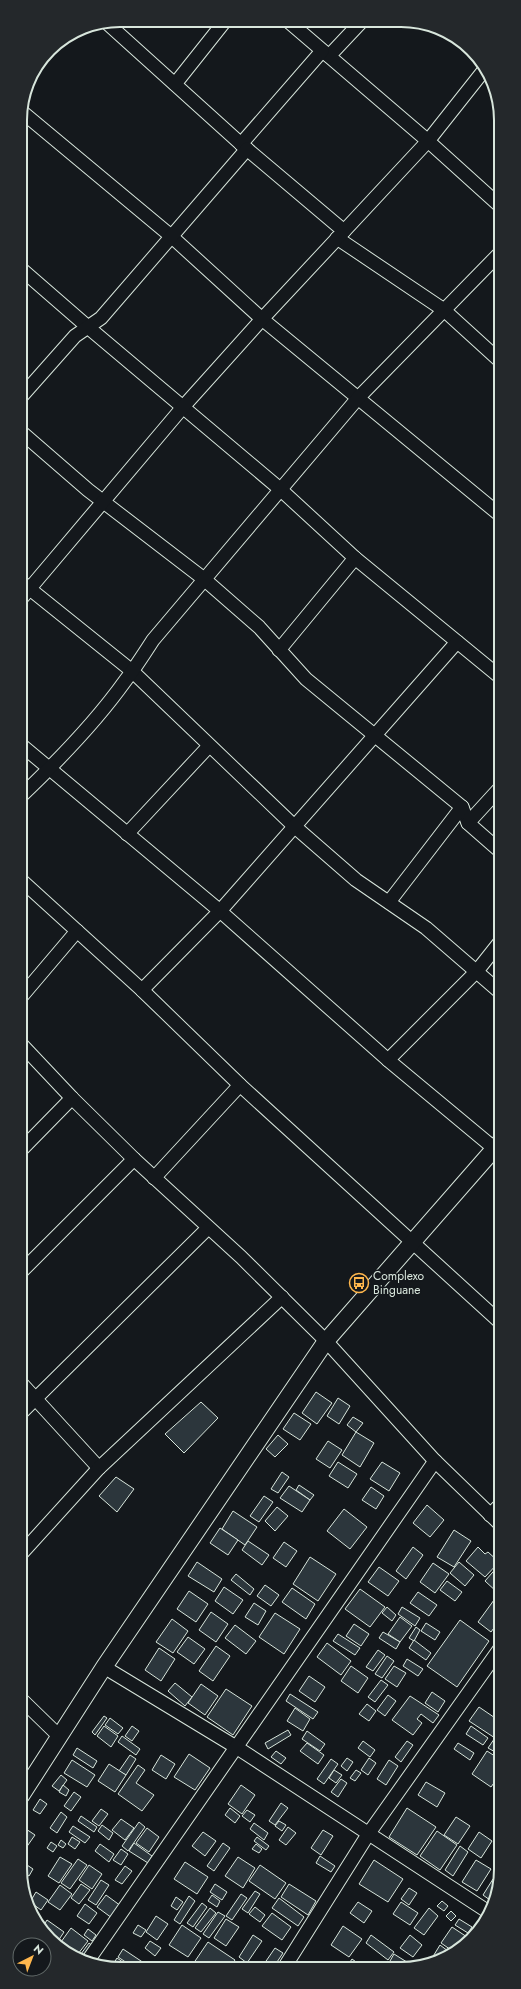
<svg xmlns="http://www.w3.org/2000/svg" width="521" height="1989" viewBox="0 0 521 1989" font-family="Jost,sans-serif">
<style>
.building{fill:#2c363c;stroke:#d8e6dc}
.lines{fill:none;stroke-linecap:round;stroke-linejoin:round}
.minor-casing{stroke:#d8e6dc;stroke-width:15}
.tertiary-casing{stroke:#d8e6dc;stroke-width:18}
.minor{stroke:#14181c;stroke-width:13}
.tertiary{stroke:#14181c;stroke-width:16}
.labels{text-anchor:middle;stroke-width:3;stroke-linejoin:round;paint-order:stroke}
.poi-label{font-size:12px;fill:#d8e6dc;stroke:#14181c;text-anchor:start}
.rim{fill:none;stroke:#d8e6dc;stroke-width:2}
</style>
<rect width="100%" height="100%" fill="#14181c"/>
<g class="building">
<path d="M316 1392 332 1403 317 1424 302 1413Z"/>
<path d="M338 1398 350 1406 339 1424 327 1416Z"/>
<path d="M201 1402 218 1418 184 1453 165 1434Z"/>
<path d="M294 1413 311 1424 300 1440 283 1429Z"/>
<path d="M353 1417 363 1423 356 1432 347 1425Z"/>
<path d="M356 1432 374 1443 360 1467 342 1455Z"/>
<path d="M278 1435 288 1444 275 1457 266 1449Z"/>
<path d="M328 1441 342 1450 330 1468 316 1459Z"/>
<path d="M338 1462 357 1474 348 1488 329 1476Z"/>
<path d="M382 1462 400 1473 389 1491 370 1479Z"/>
<path d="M282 1472 289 1477 278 1493 271 1489Z"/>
<path d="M116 1477 134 1489 117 1512 99 1496Z"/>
<path d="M299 1485 314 1495 310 1500 296 1490Z"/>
<path d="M289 1486 310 1500 302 1512 280 1498Z"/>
<path d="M371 1487 384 1496 376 1509 362 1500Z"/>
<path d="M264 1496 273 1502 259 1522 250 1516Z"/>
<path d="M427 1505 444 1520 430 1537 413 1523Z"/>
<path d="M277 1507 288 1516 275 1531 265 1521Z"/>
<path d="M344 1509 367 1527 350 1549 327 1531Z"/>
<path d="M233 1511 257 1527 245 1545 222 1529Z"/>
<path d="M220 1528 238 1540 228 1555 210 1543Z"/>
<path d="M454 1530 471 1541 454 1567 437 1557Z"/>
<path d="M248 1541 269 1555 262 1565 242 1550Z"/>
<path d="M284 1542 297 1551 286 1567 273 1558Z"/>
<path d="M413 1547 423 1555 406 1579 396 1571Z"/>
<path d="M478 1547 485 1554 488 1552 499 1562 485 1577 466 1561Z"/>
<path d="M310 1557 336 1574 318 1601 293 1584Z"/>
<path d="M197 1562 222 1579 214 1592 188 1576Z"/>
<path d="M459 1562 474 1575 465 1586 450 1573Z"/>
<path d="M433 1563 449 1574 435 1593 420 1582Z"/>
<path d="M499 1565 501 1567V1590L498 1593 485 1581Z"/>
<path d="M379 1567 399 1581 388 1596 368 1582Z"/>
<path d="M236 1574 254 1589 250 1595 231 1580Z"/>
<path d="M447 1581 462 1592 455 1601 440 1590Z"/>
<path d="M265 1585 279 1595 271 1606 257 1596Z"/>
<path d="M224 1587 243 1600 233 1614 215 1601Z"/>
<path d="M292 1588 315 1604 306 1619 282 1602Z"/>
<path d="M360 1589 385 1607 370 1627 345 1609Z"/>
<path d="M189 1591 208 1604 196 1622 177 1609Z"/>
<path d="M418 1592 437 1605 429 1616 410 1603Z"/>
<path d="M494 1600 501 1605V1618L491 1632 478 1622Z"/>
<path d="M254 1603 266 1611 258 1625 245 1617Z"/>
<path d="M387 1607 396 1615 392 1621 382 1613Z"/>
<path d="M402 1607 420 1618 415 1626 398 1614Z"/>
<path d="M211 1612 228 1624 216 1642 199 1630Z"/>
<path d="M275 1613 300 1629 284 1654 259 1637Z"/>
<path d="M400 1617 412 1626 400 1642 388 1634Z"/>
<path d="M172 1619 188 1631 173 1653 156 1642Z"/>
<path d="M460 1620 489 1641 457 1687 427 1666Z"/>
<path d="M426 1623 440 1632 435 1640 421 1631Z"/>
<path d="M354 1624 369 1634 361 1646 346 1636Z"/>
<path d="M235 1625 256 1641 246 1654 225 1638Z"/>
<path d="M416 1627 420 1630 414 1641 409 1638Z"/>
<path d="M383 1632 400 1642 396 1649 379 1638Z"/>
<path d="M338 1634 360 1648 355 1655 333 1641Z"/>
<path d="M188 1637 205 1649 194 1664 177 1652Z"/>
<path d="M414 1640 431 1653 426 1660 409 1648Z"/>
<path d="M327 1643 351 1661 341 1675 317 1657Z"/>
<path d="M216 1646 230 1656 213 1681 199 1671Z"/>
<path d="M159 1648 175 1659 161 1681 145 1670Z"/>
<path d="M378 1650 385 1655 373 1671 366 1667Z"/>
<path d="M387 1656 394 1661 382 1678 375 1674Z"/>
<path d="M407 1659 423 1669 418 1676 403 1666Z"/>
<path d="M351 1666 368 1678 358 1693 341 1681Z"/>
<path d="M394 1666 406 1673 397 1687 385 1679Z"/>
<path d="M501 1667V1682L494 1677Z"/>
<path d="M309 1676 325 1687 315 1702 299 1691Z"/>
<path d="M381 1680 388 1685 375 1702 368 1697Z"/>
<path d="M175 1683 192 1697 185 1706 168 1691Z"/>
<path d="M201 1684 218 1696 205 1715 188 1703Z"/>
<path d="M226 1689 252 1706 233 1735 207 1717Z"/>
<path d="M432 1692 445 1701 438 1712 425 1703Z"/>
<path d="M290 1694 318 1712 313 1719 286 1701Z"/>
<path d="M388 1695 396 1701 385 1716 377 1710Z"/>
<path d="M410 1696 439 1715 433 1723 421 1714 417 1719 422 1723 413 1735 392 1720Z"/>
<path d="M367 1704 376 1711 369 1721 359 1714Z"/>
<path d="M479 1707 501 1722V1729L495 1738 469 1721Z"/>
<path d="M295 1708 310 1719 303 1731 287 1721Z"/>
<path d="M104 1716 107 1718 95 1735 92 1732Z"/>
<path d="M110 1718 123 1728 118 1734 105 1725Z"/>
<path d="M104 1726 118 1736 111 1747 97 1736Z"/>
<path d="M132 1726 139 1731 132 1741 125 1736Z"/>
<path d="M471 1726 488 1738 483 1745 466 1734Z"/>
<path d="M501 1729V1747L497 1753 488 1748Z"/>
<path d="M288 1730 291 1735 268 1749 265 1743Z"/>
<path d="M307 1731 325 1744 320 1751 302 1739Z"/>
<path d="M122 1736 140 1749 136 1755 118 1742Z"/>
<path d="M363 1741 375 1750 370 1757 358 1748Z"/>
<path d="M407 1741 413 1745 401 1762 395 1757Z"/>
<path d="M307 1743 324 1755 318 1764 300 1751Z"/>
<path d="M458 1743 474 1753 470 1760 454 1749Z"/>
<path d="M77 1748 97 1761 93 1768 73 1755Z"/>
<path d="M276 1751 286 1758 281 1764 271 1757Z"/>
<path d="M487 1751 501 1760V1773L491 1787 472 1774Z"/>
<path d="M189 1754 210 1768 195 1790 174 1777Z"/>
<path d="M130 1755 136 1759 126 1775 119 1771Z"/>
<path d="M161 1755 175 1764 166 1779 152 1770Z"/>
<path d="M347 1758 353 1762 347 1771 341 1766Z"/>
<path d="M369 1758 376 1763 368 1775 361 1770Z"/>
<path d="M331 1759 338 1764 324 1784 317 1779Z"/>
<path d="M72 1760 95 1775 87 1787 64 1773Z"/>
<path d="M389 1760 398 1766 386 1785 377 1779Z"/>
<path d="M109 1764 126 1775 115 1792 98 1781Z"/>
<path d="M138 1765 145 1770 136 1783 154 1795 142 1811 118 1794Z"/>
<path d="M334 1770 342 1775 336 1783 329 1778Z"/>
<path d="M356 1770 361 1773 355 1781 350 1778Z"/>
<path d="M61 1775 67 1780 59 1791 52 1786Z"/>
<path d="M341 1779 347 1783 338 1797 331 1792Z"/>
<path d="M426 1782 445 1793 437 1807 418 1795Z"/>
<path d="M63 1785 69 1790 66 1796 59 1792Z"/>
<path d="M241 1785 255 1795 242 1814 228 1804Z"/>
<path d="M74 1792 81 1797 71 1811 64 1806Z"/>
<path d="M40 1799 47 1804 40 1814 33 1810Z"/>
<path d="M281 1803 288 1808 275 1825 269 1821Z"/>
<path d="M230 1808 240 1816 235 1823 225 1815Z"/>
<path d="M407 1808 436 1827 417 1855 389 1837Z"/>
<path d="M101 1809 108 1814 99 1826 92 1821Z"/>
<path d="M247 1810 255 1815 250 1822 242 1816Z"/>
<path d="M61 1812 67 1817 57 1833 50 1828Z"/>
<path d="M81 1816 97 1827 94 1832 78 1821Z"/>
<path d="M456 1817 470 1826 458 1844 444 1835Z"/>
<path d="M121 1819 134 1828 125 1840 112 1830Z"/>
<path d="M279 1821 286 1825 282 1831 275 1826Z"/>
<path d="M139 1822 145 1827 128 1851 122 1846Z"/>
<path d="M254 1823 268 1833 264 1840 250 1829Z"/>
<path d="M102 1825 113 1833 109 1840 98 1831Z"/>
<path d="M73 1826 90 1837 85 1843 69 1832Z"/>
<path d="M23 1827 35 1835 21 1855V1830Z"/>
<path d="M288 1827 296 1833 286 1845 279 1840Z"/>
<path d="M147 1828 159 1837 149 1852 136 1843Z"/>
<path d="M323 1830 333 1836 321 1855 311 1848Z"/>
<path d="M437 1831 457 1845 440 1870 420 1856Z"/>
<path d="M203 1832 216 1841 205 1856 192 1846Z"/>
<path d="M479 1832 492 1841 481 1858 468 1849Z"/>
<path d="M72 1837 80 1842 75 1849 68 1844Z"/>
<path d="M257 1837 269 1846 266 1850 254 1841Z"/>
<path d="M61 1840 66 1844 63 1848 58 1845Z"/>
<path d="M51 1842 57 1846 53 1852 47 1848Z"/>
<path d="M134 1843 152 1856 148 1863 129 1851Z"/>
<path d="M223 1843 230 1848 214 1871 207 1866Z"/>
<path d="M100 1844 114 1854 109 1862 95 1851Z"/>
<path d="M256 1844 262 1849 259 1853 252 1849Z"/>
<path d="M460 1846 468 1852 453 1876 445 1870Z"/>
<path d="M121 1849 128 1854 121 1865 113 1860Z"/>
<path d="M320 1856 335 1866 331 1872 316 1863Z"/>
<path d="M60 1857 72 1864 59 1883 48 1876Z"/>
<path d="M238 1857 255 1868 243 1888 225 1876Z"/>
<path d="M78 1859 87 1865 70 1889 61 1883Z"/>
<path d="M374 1860 403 1879 388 1902 359 1884Z"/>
<path d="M476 1860 491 1869 477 1891 462 1882Z"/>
<path d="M21 1861 33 1869 29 1876 21 1871Z"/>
<path d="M185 1862 208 1877 197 1894 174 1879Z"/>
<path d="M89 1865 102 1874 92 1889 79 1880Z"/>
<path d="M260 1865 286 1883 275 1899 249 1881Z"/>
<path d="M125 1866 132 1871 122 1884 115 1880Z"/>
<path d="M493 1879 499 1883 494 1903 483 1895Z"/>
<path d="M101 1880 109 1885 96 1905 88 1900Z"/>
<path d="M81 1884 90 1890 79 1904 71 1898Z"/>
<path d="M215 1884 227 1892 222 1900 210 1892Z"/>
<path d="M289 1884 316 1901 308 1915 281 1897Z"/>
<path d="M60 1885 72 1894 60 1910 48 1902Z"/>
<path d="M409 1888 417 1893 409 1905 401 1899Z"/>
<path d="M255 1891 260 1894 248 1913 242 1909Z"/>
<path d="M36 1892 48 1900 41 1910 30 1902Z"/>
<path d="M241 1894 247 1898 232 1920 226 1916Z"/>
<path d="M106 1895 121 1906 112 1918 97 1907Z"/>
<path d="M212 1895 220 1901 217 1907 208 1901Z"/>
<path d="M189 1896 195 1901 180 1924 174 1920Z"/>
<path d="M176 1897 183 1902 177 1910 171 1906Z"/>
<path d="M279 1898 304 1917 298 1926 272 1908Z"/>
<path d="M442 1901 448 1906 444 1911 437 1906Z"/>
<path d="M358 1902 372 1911 364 1923 350 1913Z"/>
<path d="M401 1902 418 1913 410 1925 393 1914Z"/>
<path d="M202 1903 207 1907 193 1927 187 1923Z"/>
<path d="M85 1904 97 1913 89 1924 77 1916Z"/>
<path d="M255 1907 265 1915 260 1922 249 1914Z"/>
<path d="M210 1908 216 1913 201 1932 195 1928Z"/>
<path d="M429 1908 438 1916 424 1935 414 1928Z"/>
<path d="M451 1911 456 1916 451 1921 446 1916Z"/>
<path d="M218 1912 225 1916 209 1938 203 1934Z"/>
<path d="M272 1913 291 1927 282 1940 262 1926Z"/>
<path d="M156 1916 168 1924 157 1940 146 1932Z"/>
<path d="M226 1919 239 1927 226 1946 214 1938Z"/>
<path d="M459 1919 472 1927 468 1933 455 1925Z"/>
<path d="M47 1920 64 1932 56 1944 45 1935 42 1928Z"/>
<path d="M138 1925 146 1930 141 1937 133 1933Z"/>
<path d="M182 1925 201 1938 188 1957 169 1945Z"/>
<path d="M343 1926 362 1939 349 1957 331 1945Z"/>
<path d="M452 1927 470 1939 454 1952 441 1943Z"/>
<path d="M71 1928 88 1941 78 1954 61 1942Z"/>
<path d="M88 1929 96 1935 92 1941 84 1935Z"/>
<path d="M253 1935 262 1941 247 1963 239 1957Z"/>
<path d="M371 1935 394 1952 388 1960 366 1943Z"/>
<path d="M410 1935 422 1945 413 1957 400 1948Z"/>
<path d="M150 1941 161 1948 155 1956 145 1948Z"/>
<path d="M208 1942 235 1960 230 1967H191Z"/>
<path d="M89 1943 94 1947 84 1961 78 1958Z"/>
<path d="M440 1945 448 1951 441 1960 429 1963Z"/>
<path d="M275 1948 283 1953 273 1968H269L264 1964Z"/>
<path d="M123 1949 150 1967H133L118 1957Z"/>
<path d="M394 1954 410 1964 408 1968H386Z"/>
<path d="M117 1958 130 1967H113L112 1966Z"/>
<path d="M352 1959 363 1967V1968H346Z"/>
<path d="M367 1962 377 1968H364Z"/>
</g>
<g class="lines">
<g class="minor-casing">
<g id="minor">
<path d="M288 21 428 141 500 206"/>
<path d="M107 23 241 144 344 231"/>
<path d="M329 56 361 22"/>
<path d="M175 84 225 21"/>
<path d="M21 111 171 236 262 319 500 515"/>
<path d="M241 144 322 51"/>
<path d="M337 238 444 310 500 361"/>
<path d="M20 268 89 328 280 489 355 558 500 677"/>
<path d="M20 398 75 336 101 318 247 149"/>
<path d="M20 431 88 490 204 579 259 627 306 679 462 807 468 823 500 851"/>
<path d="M20 581 132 671 294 826 356 880 426 928 500 992"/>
<path d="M20 600 183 407 262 319 428 141 485 69"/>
<path d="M279 650 355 558"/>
<path d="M20 744 220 911 388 1060 501 1154"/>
<path d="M20 797C58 761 95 723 125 681 135 668 144 654 153 640L358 398 500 253"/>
<path d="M468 823 500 788"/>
<path d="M127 834 209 746"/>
<path d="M21 880 142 990 240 1085 501 1323"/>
<path d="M389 902 462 807"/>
<path d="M142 990 220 911 457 642"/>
<path d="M21 997 77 931"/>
<path d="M21 1044 72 1098 134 1159 241 1257 326 1341 435 1461 501 1525"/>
<path d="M388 1060 477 971 500 942"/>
<path d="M21 1150 72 1098"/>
<path d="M154 1178 240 1085"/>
<path d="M21 1272 134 1159"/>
<path d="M21 1383 99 1468"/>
<path d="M21 1413 208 1228"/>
<path d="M490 1515 501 1504"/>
<path d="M21 1554 99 1468 282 1297"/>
<path d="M104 1667 236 1747 490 1913"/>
<path d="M21 1699 59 1736"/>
<path d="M87 1962 435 1461"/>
<path d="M284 1968 369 1833 501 1647"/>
</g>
</g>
<g class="tertiary-casing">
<path id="tertiary" d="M21 1796 104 1667 326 1341 501 1141"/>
</g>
<use href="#minor" class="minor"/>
<use href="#tertiary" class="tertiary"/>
</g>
<defs>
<g id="bus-ring" transform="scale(1)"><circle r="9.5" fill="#14181c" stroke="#ffb74d" stroke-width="1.5"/><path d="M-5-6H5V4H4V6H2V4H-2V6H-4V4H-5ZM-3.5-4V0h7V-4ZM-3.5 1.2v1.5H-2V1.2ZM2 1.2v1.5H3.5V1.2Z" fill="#ffb74d"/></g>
</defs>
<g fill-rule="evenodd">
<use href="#bus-ring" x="359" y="1283"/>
</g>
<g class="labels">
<g class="poi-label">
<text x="373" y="1280">Complexo<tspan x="373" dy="14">Binguane</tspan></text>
</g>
</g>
<path d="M0 0H521V1989H0ZM120 27H401A93 93 0 0 1 494 120V1869A93 93 0 0 1 401 1962H120A93 93 0 0 1 27 1869V120A93 93 0 0 1 120 27Z" fill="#24282b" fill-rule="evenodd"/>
<path class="rim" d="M120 27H401A93 93 0 0 1 494 120V1869A93 93 0 0 1 401 1962H120A93 93 0 0 1 27 1869V120A93 93 0 0 1 120 27Z"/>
<g transform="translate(32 1957) rotate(42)"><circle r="19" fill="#14181c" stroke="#626a69"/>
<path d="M0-3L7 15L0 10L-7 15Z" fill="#ffb74d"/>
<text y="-6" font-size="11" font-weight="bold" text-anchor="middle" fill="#d8e6dc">N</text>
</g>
</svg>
